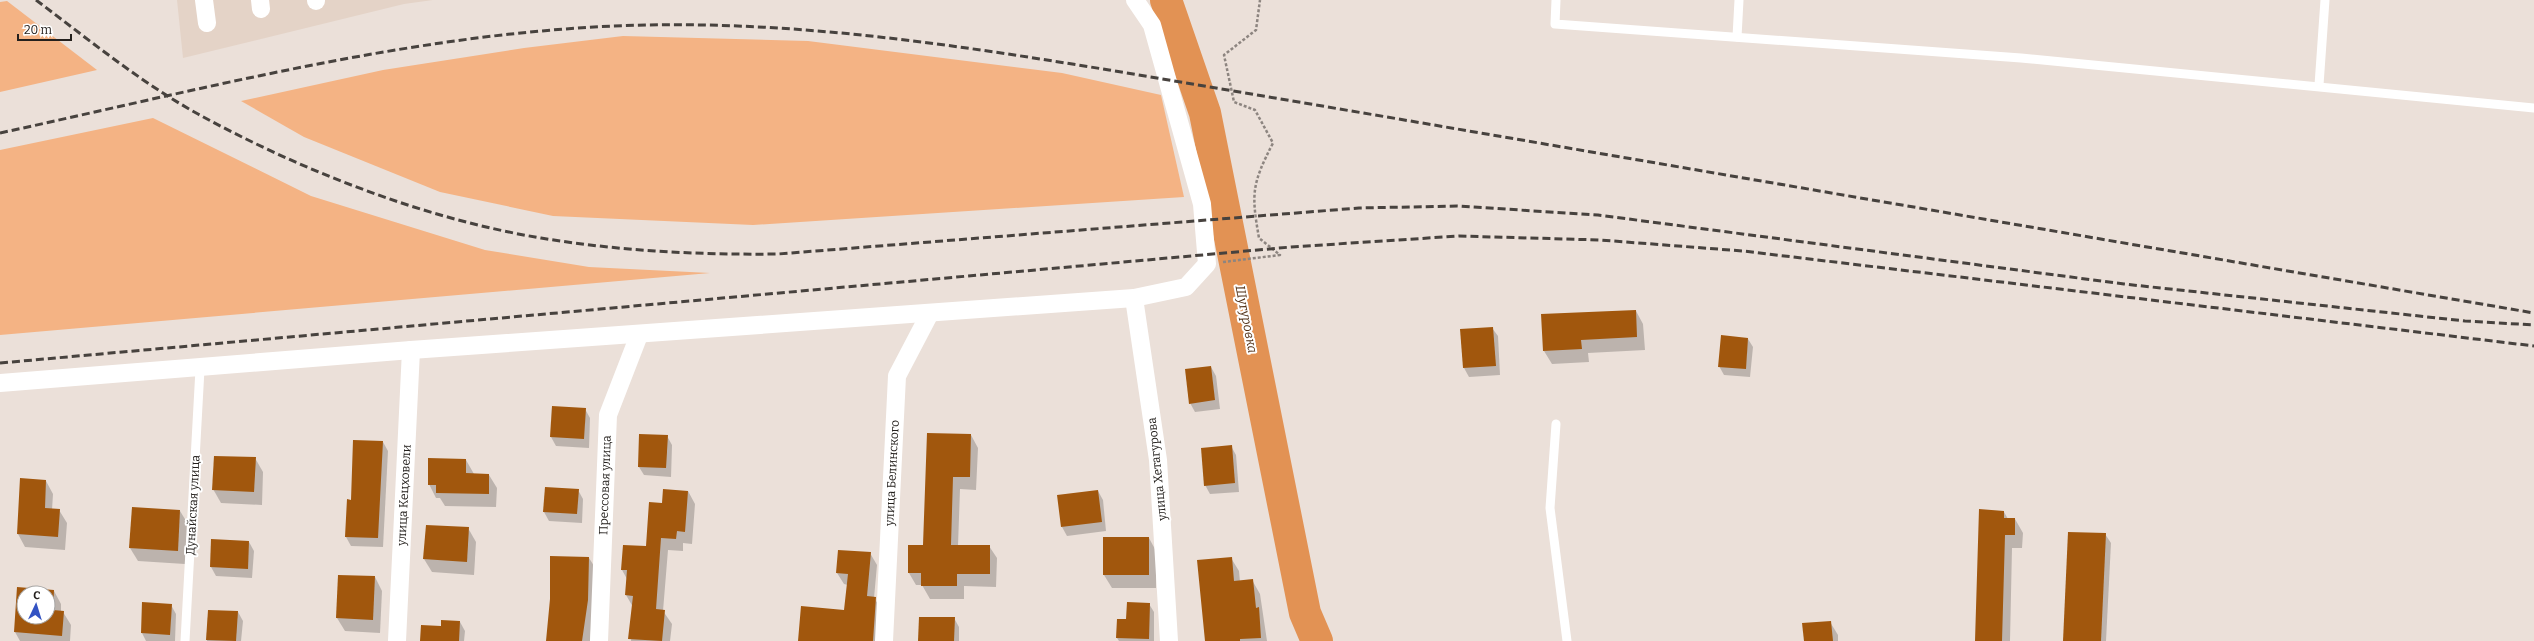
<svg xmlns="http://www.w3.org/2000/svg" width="2534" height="641" viewBox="0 0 2534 641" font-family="Bitter,serif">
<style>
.built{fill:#e4d3c7}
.green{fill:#f4b384}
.shadow{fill:#0003;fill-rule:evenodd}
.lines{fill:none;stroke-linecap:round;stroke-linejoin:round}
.river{stroke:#e29254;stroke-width:32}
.building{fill:#a1570d;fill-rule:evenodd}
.path{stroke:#8d8580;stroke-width:2.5;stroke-dasharray:3 2;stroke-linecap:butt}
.service{stroke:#fff;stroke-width:9}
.minor{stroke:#fff;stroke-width:18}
.rail{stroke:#47423e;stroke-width:3;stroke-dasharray:8 4;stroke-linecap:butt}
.labels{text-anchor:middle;stroke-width:4;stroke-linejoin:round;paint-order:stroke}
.street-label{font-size:12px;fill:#24201d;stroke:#fff}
.water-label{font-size:13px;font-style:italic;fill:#502f15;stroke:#fff}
</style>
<rect width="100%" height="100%" fill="#ebe0d9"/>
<path class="built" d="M177 0H433L404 4 183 58Z"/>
<g class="green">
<path d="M7 1 97 70 0 92V2Z"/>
<path d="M623 36 808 41 1062 73 1161 95 1184 197 753 225 553 216 440 192 304 137 241 101 383 70 524 48Z"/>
<path d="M153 118 311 196 485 250 589 267 710 273 0 335V150Z"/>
</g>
<g class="shadow">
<path d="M1636 311 1643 324 1645 350 1588 353 1589 362 1552 364 1544 351Z"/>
<path d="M1492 328 1498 336 1500 375 1469 377 1464 368 1461 330Z"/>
<path d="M1748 339 1753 347 1750 377 1724 375 1719 366Z"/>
<path d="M1211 367 1216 376 1220 409 1195 412 1190 403Z"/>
<path d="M552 407 585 409 590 418 589 448 556 446 551 437Z"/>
<path d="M928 434 971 435 978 448 976 490 960 489 958 546H989L997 558 996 587 964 586V599H930L922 585H916L909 573 924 546Z"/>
<path d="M667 436 672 445 671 477 644 475 639 467Z"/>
<path d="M383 442 388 451 383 547 351 546 346 537 352 501Z"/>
<path d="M1231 446 1236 455 1239 492 1210 494 1205 485Z"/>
<path d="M255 458 263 472 262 505 221 503 213 489Z"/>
<path d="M466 460 474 474 489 475 497 488 496 507 445 506 440 498H436L429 484Z"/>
<path d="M46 481 53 494 52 510H59L67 523 65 550 25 547 18 534Z"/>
<path d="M578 490 583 499 582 523 549 521 544 512Z"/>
<path d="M688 491 695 504 692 544 683 543V551L668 550 663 611 672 624 670 641H631L633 607 626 595 627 579 622 570 647 548 663 504Z"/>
<path d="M1098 491 1103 500 1106 531 1067 536 1062 527Z"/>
<path d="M180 511 188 524 185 564 138 561 130 548Z"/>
<path d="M2004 512 2008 519H2015L2023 533 2022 548H2012L2010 641H1976Z"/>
<path d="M468 528 476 542 474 575 432 572 424 559Z"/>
<path d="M2105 534 2111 543 2106 641H2064Z"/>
<path d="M1149 538 1156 551V588H1112L1104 575Z"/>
<path d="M249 542 254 551 252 578 216 576 211 567Z"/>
<path d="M870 553 877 565 874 598 882 610 880 641H799L845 611 848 585 844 584 837 573Z"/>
<path d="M589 558 596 569 590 641H547Z"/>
<path d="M1231 558 1239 571 1240 582 1252 580 1260 594 1267 641H1206Z"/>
<path d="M375 577 382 591 380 633 345 631 337 618Z"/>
<path d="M18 588 54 591 61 604V612H63L71 625 70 641H20L15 632ZM24 593H48V617H24Z"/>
<path d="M1149 604 1154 612V641H1119L1117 638 1127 620Z"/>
<path d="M171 605 176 614 175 641H146L142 633Z"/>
<path d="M209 611 238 612 243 621 241 641H207Z"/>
<path d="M954 618 959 627V641H919Z"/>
<path d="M460 622 465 631 464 641H421L442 627Z"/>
<path d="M1830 622 1838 635V641H1805Z"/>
</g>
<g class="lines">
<path class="river" d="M1166 0 1205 113 1305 613 1317 641"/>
</g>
<g class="building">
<path d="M1636 310 1637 337 1581 340 1582 349 1543 351 1541 314Z"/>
<path d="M1493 327 1496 366 1463 368 1460 329Z"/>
<path d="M1721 335 1748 338 1746 369 1718 367Z"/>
<path d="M1211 366 1215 400 1189 404 1185 369Z"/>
<path d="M552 406 586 408 584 439 550 437Z"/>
<path d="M927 433 971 434 970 477H953L951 545H990V574H957V586H921V573H908V545H923Z"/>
<path d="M639 434 668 435 666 468 638 467Z"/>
<path d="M353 440 383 441 378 538 345 537 347 499 351 500Z"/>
<path d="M1232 445 1235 483 1204 486 1201 448Z"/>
<path d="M214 456 256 457 254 492 212 490Z"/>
<path d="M428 458 466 459V473L489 474V494L436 493V485H428Z"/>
<path d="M20 478 46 480 45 508 60 509 58 537 17 534Z"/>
<path d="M545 487 579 489 577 514 543 512Z"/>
<path d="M663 489 688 491 685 532 677 531 676 539 661 538 656 609 665 610 662 641 628 639 633 596 625 595 627 570H621L623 545 646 546 649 502 662 503Z"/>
<path d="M1098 490 1102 522 1061 527 1057 495Z"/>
<path d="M132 507 180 510 178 551 129 548Z"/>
<path d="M1979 509 2004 511V518H2015V535H2005L2002 641H1975Z"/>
<path d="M426 525 469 527 467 562 423 559Z"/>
<path d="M2068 532 2106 533 2101 641H2063Z"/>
<rect x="1103" y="537" width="46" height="38"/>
<path d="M211 539 249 541 248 569 210 567Z"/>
<path d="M838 550 871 552 867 596 876 597 873 641H798L801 606 844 610 848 574 836 573Z"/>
<path d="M550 556 589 557 588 600 582 641H546L550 599Z"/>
<path d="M1232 557 1234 581 1253 579 1256 608 1259 607 1261 638 1240 639V641H1205L1197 560Z"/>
<path d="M338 575 375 576 373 620 336 618Z"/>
<path d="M17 587 54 590 53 610 64 611 62 636 14 632ZM24 593H48V617H24Z"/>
<path d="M142 602 172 604 170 635 141 633Z"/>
<path d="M1127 602 1150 603 1149 639 1116 638 1117 619H1126Z"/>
<path d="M208 610 238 611 236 641 206 640Z"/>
<path d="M919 617H955L954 641H918Z"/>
<path d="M441 620 460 621 459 641H420L421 625 441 626Z"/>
<path d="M1831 621 1833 641H1804L1802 623Z"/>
</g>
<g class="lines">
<path class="path" d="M1223 262 1280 255 1259 238C1251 193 1252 184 1273 143L1255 110 1234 102 1224 55 1256 30 1260 0"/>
<g class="service">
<path d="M1556 0 1555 24 2021 58 2534 108"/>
<path d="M1737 37 1739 0"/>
<path d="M2319 85 2325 0"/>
<path d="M1556 424 1550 508 1567 641"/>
<path d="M185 641 200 369"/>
</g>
<g class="minor">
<path d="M204 0 207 23"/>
<path d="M260 0 261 9"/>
<path d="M316 0V1"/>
<path d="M1134 298 1158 460 1169 641"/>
<path d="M0 383 411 350 1134 298 1186 287 1207 264 1202 204 1152 25 1135 0"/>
<path d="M397 641 411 350"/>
<path d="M599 641 608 415 639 335"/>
<path d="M884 641 897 376 930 313"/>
</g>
<g class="rail">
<path d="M36 0C88 39 140 82 198 114 300 170 425 219 541 238 620 251 698 255 778 254L1359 208 1457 206 1598 215 2124 284 2465 321 2534 325"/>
<path d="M0 133C213 87 429 29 648 25 804 22 956 45 1109 70 1216 88 1322 106 1428 124 1796 187 2165 250 2534 313"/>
<path d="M0 363 1291 247 1459 236 1600 240 1743 251 2534 346"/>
</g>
</g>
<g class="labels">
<g class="street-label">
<text transform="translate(1157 469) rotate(-96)" y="4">улица Хетагурова</text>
<text transform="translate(892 473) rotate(-87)" y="4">улица Белинского</text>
<text transform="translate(605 485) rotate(-88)" y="4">Прессовая улица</text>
<text transform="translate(404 495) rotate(-87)" y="4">улица Кецховели</text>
<text transform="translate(193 505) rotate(-87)" y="4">Дунайская улица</text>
</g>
<g class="water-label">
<text transform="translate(1247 319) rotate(79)" y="5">Шугуровка</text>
</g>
</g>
<g transform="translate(36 605) rotate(4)"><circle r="19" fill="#ffffff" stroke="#a7a6a5"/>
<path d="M0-3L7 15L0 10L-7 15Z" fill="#3353c3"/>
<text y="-6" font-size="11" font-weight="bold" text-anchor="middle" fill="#24201d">С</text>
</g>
<path d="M18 34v6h53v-6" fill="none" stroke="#24201d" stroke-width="2"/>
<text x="24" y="34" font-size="12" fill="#24201d" stroke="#ffffff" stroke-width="3" paint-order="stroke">20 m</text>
</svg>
